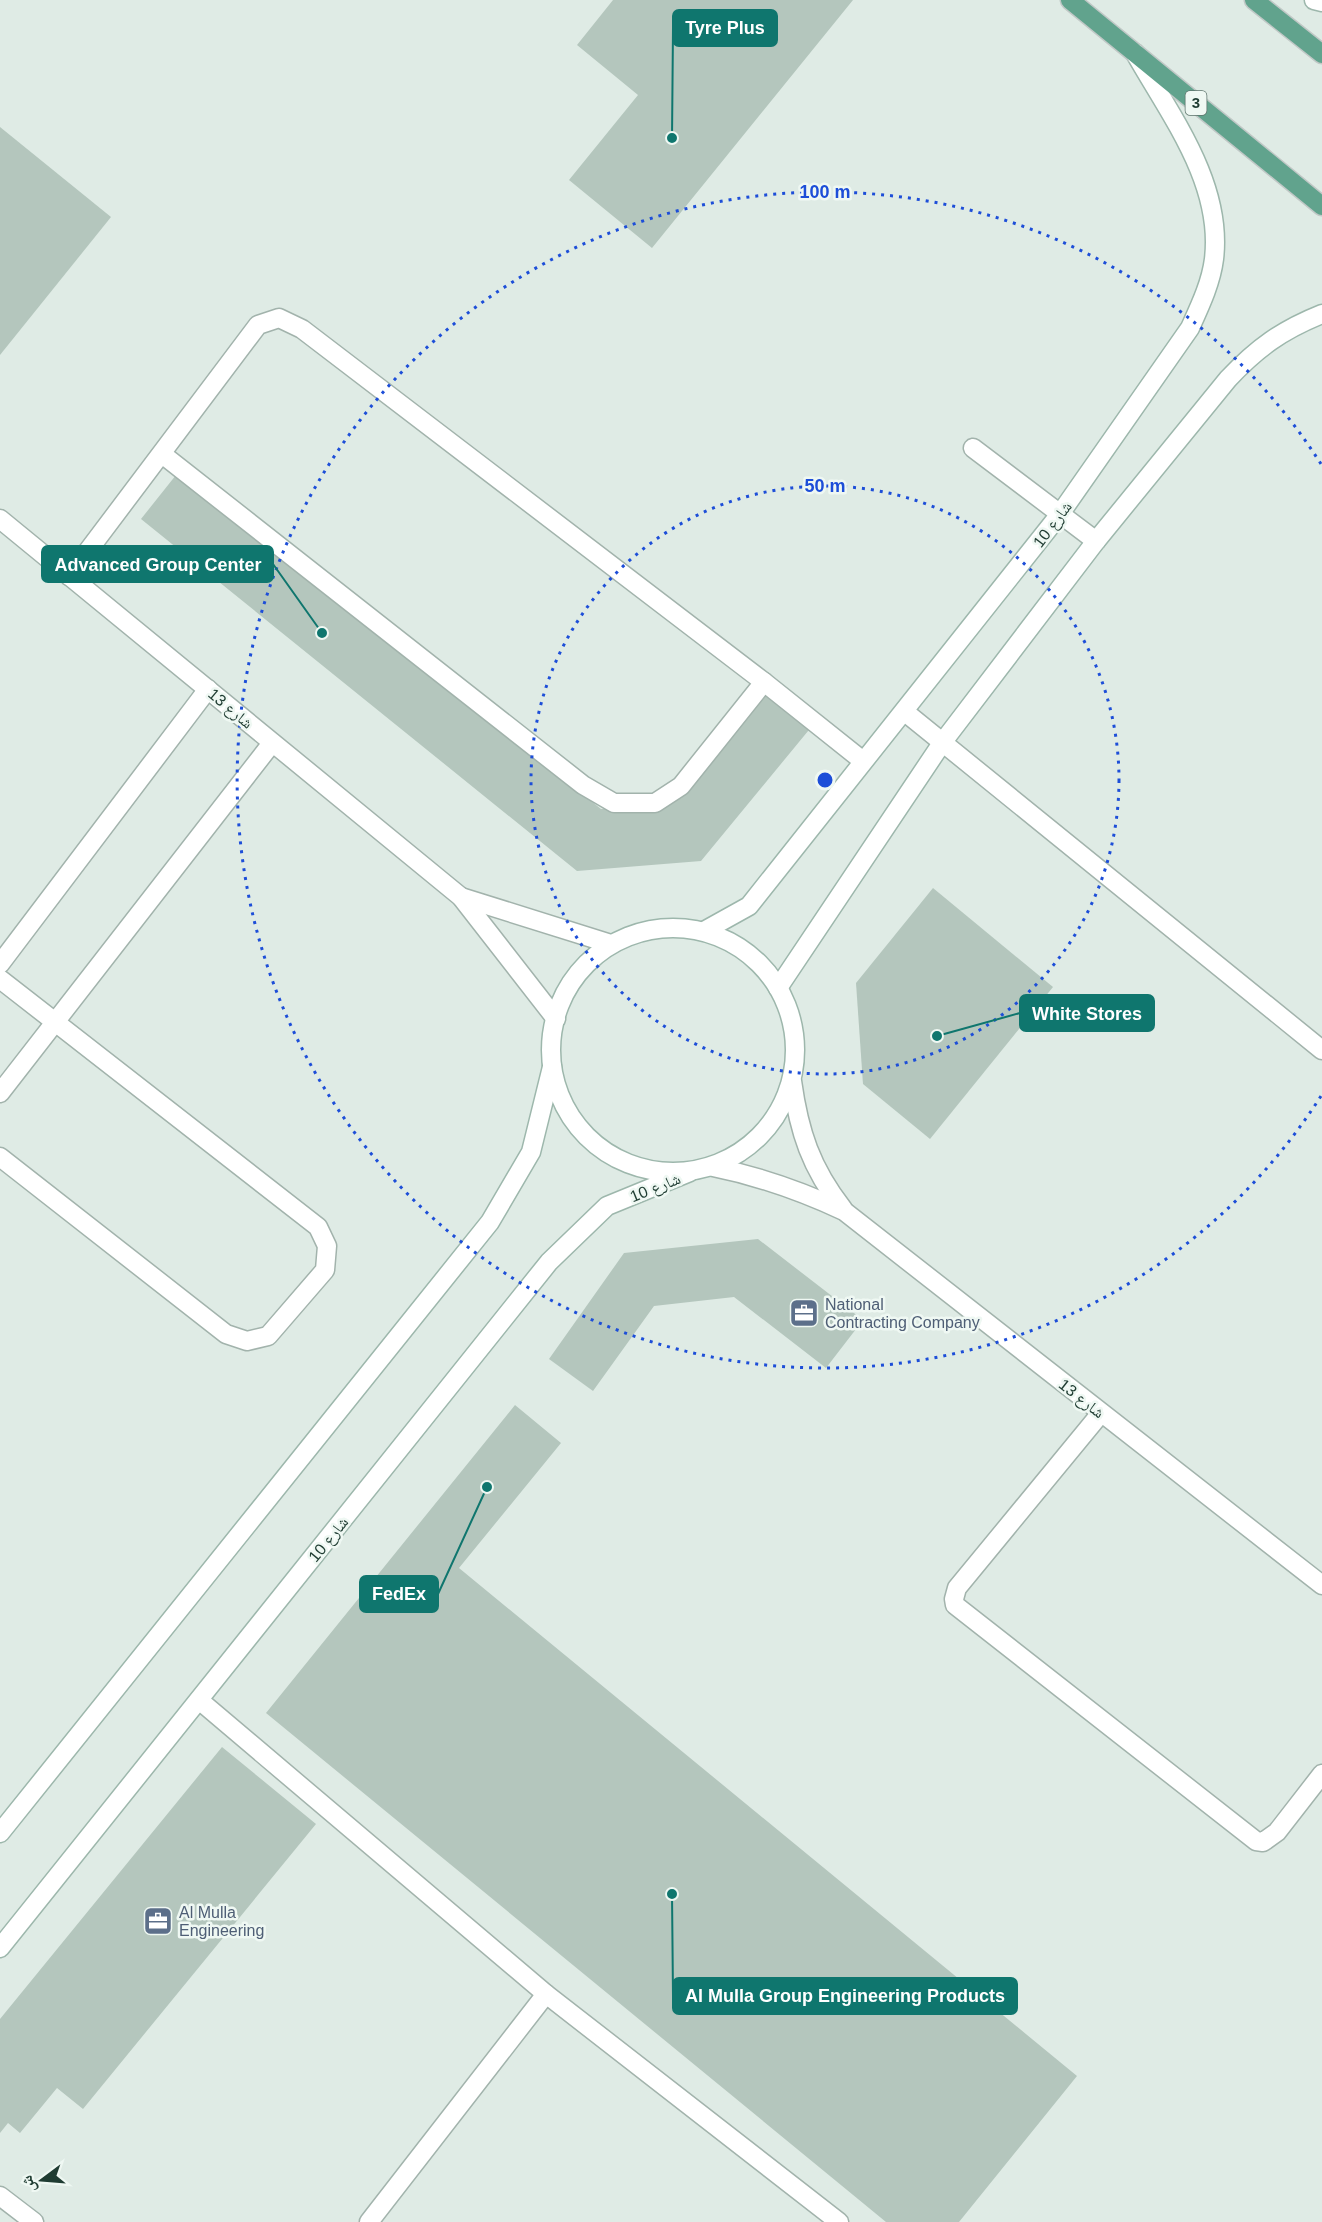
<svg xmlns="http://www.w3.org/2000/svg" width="1322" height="2222" viewBox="0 0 1322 2222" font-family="Helvetica,'Noto Naskh Arabic',sans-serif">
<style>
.building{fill:#b4c6bd}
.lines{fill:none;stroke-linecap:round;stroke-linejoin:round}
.lane-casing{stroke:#a2b3ac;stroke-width:21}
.street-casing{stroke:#a2b3ac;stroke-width:21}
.secondary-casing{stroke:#9db7ac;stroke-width:21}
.primary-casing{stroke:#c0c8c6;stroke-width:21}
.lane{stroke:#fff;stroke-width:18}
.street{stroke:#fff;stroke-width:18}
.secondary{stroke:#fff;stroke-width:18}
.primary{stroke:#61a38d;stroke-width:18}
.ring{fill:none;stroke:#1d4ed8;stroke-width:3;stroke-dasharray:3 6}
.labels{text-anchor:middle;stroke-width:5;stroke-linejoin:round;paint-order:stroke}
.shield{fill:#eff8f3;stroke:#5d746c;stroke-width:1.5}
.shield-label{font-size:15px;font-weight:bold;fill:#1f3c32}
.street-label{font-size:16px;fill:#1f3c32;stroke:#eff8f3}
.service-label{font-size:16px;fill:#4e5e75;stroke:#eff8f3;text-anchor:start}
.centre{fill:#1d4ed8;stroke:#eff8f3;stroke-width:3}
.ring-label{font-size:18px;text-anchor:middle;font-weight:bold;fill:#1d4ed8;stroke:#eff8f3;stroke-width:5;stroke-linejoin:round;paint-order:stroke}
.leader{fill:none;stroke:#0f766e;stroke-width:2}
.callout-dot{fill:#0f766e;stroke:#eff8f3;stroke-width:2}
.callout{fill:#0f766e;stroke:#0f766e;stroke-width:2}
.callout-label{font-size:18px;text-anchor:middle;font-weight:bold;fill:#fff}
</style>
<rect width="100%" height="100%" fill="#dfebe5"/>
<g class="building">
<path d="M613 0H853L652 248 569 180 638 95 577 45Z"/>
<path d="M0 127 111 217 0 355Z"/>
<path d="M180 470 601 809 670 803 766 686 813 725 701 861 577 871 141 519Z"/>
<path d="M933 888 1053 987 930 1139 863 1084 856 983Z"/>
<path d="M758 1239 863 1320 826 1368 734 1297 654 1306 593 1391 549 1359 624 1253Z"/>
<path d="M515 1405 561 1443 459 1568 1077 2076 959 2222H886L266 1713Z"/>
<path d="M222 1747 316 1824 83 2109 57 2088 20 2133 8 2123 0 2133V2019Z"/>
</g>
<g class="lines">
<g class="lane-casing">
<g id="lane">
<path d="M973 448 1096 541"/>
<path d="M162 454 583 785 614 803H655L681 786 764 682"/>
<path d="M69 576 258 325 279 318 302 329 764 682 863 761"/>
<path d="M905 712 1322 1050"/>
<path d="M0 964 208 689"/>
<path d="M0 979 318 1227 327 1246 325 1270 268 1336 247 1341 226 1334 0 1157"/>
<path d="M0 1093 272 743"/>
<path d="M1101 1413 957 1588 954 1599 955 1605 1256 1841 1263 1842 1277 1832 1322 1774"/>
<path d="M199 1700 546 1994 839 2222"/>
<path d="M0 2196 34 2222"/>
<path d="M369 2222 546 1994"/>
</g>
</g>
<g class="street-casing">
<g id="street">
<path d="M0 519 461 897 556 1019"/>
<path d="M461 897 611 944"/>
<path d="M792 1081C799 1132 811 1168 843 1209"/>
<path d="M713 1167C758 1176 801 1191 844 1211L1322 1585"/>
</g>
</g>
<g class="secondary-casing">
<g id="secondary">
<path d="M1314 0 1322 2"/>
<circle cx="673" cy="1050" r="122"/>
<path d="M704 931 749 906 1060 514 1190 328C1200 306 1211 283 1214 259 1223 183 1170 115 1135 53"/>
<path d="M778 988 942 743 1096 541 1228 379C1257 348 1282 330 1322 314"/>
<path d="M0 1833 490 1222 531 1152 552 1067"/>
<path d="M0 1948 549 1262 607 1206 690 1172"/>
</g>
</g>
<g class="primary-casing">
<g id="primary">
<path d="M1070 0 1322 206"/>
<path d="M1254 0 1322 54"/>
</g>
</g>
<use href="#lane" class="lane"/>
<use href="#street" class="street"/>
<use href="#secondary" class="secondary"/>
<use href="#primary" class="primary"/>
</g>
<g class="ring">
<circle cx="825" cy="780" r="294"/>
<path d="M1321 1096A588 588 0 1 1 1321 464"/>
</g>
<defs>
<g id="office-square" transform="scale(1.5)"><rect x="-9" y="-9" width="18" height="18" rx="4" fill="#5c6f8a" stroke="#eff8f3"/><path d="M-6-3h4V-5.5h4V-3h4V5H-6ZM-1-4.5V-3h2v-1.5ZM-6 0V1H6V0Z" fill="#fff"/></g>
</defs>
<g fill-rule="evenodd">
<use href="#office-square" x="804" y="1313"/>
<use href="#office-square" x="158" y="1921"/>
</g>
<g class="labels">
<rect class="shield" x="1185.5" y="91" width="21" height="24" rx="4.5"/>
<g class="shield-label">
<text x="1196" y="108">3</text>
</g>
<g class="street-label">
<text transform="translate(1052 524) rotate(-53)" y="6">شارع 10</text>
<text transform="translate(231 708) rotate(40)" y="6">شارع 13</text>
<text transform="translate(655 1187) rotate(-22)" y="6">شارع 10</text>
<text transform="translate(1082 1398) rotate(38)" y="6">شارع 13</text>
<text transform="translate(328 1539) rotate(-51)" y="6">شارع 10</text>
</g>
<g class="service-label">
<text x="825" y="1310">National<tspan x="825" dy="18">Contracting Company</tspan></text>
<text x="179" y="1918">Al Mulla<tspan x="179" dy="18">Engineering</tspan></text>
</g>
</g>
<circle cx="825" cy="780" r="9" class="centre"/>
<g class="ring-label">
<text x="825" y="198">100 m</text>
<text x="825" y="492">50 m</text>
</g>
<path class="leader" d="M672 138L673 28M322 633L273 564M937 1036L1020 1013M487 1487L438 1594M672 1894L673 1996"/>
<g class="callout-dot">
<circle cx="672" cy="138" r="6"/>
<circle cx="322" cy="633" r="6"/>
<circle cx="937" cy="1036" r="6"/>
<circle cx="487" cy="1487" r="6"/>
<circle cx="672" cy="1894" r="6"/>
</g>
<g class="callout">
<rect x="673" y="10" width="104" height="36" rx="6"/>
<rect x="42" y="546" width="231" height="36" rx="6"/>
<rect x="1020" y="995" width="134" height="36" rx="6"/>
<rect x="360" y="1576" width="78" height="36" rx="6"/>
<rect x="673" y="1978" width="344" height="36" rx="6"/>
</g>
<g class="callout-label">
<text x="725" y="34">Tyre Plus</text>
<text x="158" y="571">Advanced Group Center</text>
<text x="1087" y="1020">White Stores</text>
<text x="399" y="1600">FedEx</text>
<text x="845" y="2002">Al Mulla Group Engineering Products</text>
</g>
<g transform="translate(42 2180) rotate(254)" stroke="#eff8f3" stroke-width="4.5" paint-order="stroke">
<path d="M0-4.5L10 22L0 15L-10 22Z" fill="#1f3c32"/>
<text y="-9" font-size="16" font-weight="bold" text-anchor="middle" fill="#1f3c32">ش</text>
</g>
</svg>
